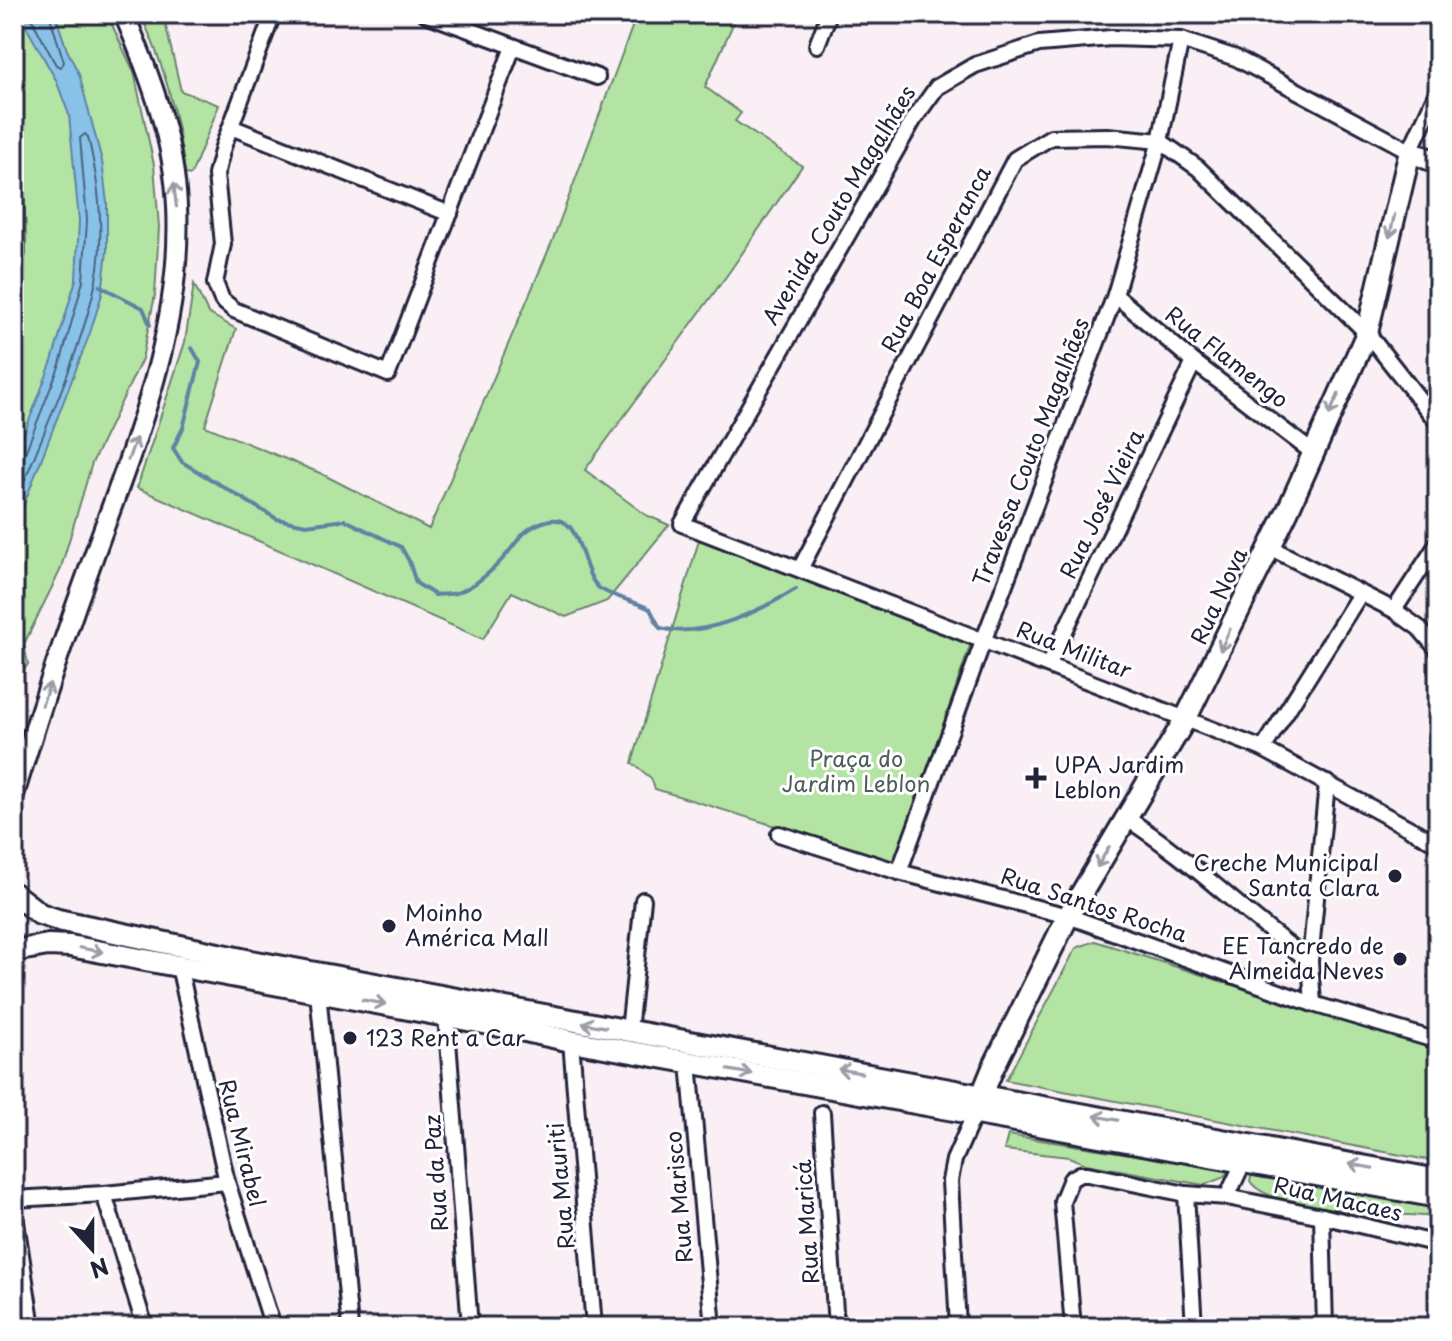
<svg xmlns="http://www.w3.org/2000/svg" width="1452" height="1341" viewBox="0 0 1452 1341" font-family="'Playpen Sans',sans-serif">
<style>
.green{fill:#b4e4a3;stroke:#6b836f;stroke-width:2}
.water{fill:#89c2e8;stroke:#6082a3;stroke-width:2}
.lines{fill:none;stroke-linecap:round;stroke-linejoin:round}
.shore{stroke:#4b6280;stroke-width:2}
.stream{stroke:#6082a3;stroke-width:4}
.street-casing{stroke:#22223b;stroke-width:20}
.secondary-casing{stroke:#22223b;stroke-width:24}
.primary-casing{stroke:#22223b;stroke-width:26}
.street{stroke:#fff;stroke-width:14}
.secondary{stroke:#fff;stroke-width:18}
.primary{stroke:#fff;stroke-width:20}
.oneway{stroke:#9c9ca7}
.poi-dot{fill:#22223b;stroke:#fff;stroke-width:3}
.labels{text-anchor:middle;stroke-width:6;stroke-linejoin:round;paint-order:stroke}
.street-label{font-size:22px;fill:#22223b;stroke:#fff}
.park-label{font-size:22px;fill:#4e5c5a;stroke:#fff}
.poi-label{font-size:22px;fill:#22223b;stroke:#fff;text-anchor:start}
</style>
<rect width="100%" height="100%" fill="#f9eff4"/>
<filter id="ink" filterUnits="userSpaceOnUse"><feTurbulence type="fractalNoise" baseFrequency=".0125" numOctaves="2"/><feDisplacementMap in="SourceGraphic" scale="16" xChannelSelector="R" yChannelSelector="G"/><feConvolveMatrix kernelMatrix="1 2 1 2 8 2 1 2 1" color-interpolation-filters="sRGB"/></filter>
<g filter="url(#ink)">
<g class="green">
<path d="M14 14H107L134 72 154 165 159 227 155 295 142 359 92 463 60 571 24 644 28 664 14 685V295L26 254V237L24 190 14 149Z"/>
<path d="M140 14H163L181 91 219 105 191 175 185 174C178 118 165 64 140 14Z"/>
<path d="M637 14 737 15 705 87 741 113 735 121 802 166 730 271 585 470 646 515 669 525 607 601 566 617 512 592 483 639 137 488 185 342 194 284 208 313 236 329 205 426 320 473 429 529 552 242Z"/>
<path d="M700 537 972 640 896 863 655 789 651 778 632 763Z"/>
<path d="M1095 941 1438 1050V1162L1006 1080 1076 948Z"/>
<path d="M1008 1135 1226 1169 1228 1172 1222 1178 1204 1185 1086 1164 1069 1157 1004 1150Z"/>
<path d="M1252 1173 1436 1207 1434 1216H1422C1387 1213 1268 1211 1250 1181Z"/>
</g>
<path class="water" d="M19 14H55L67 50 79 74 102 161 107 203V251L102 294 90 333 14 530V460L52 361 76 279 79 221 69 115 56 80Z"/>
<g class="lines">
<g class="shore">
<path d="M29 14 56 65 61 67 64 62 49 14"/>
<path d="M14 459 20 458 25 453 60 364 83 281 87 220 80 138 85 134 88 137C100 187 106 243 93 294 76 364 40 440 14 507"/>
</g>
<g class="stream">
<path d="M100 286 143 308 150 325"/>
<path d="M192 348 200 362 183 428 173 448 182 462 277 519 306 525 345 520 401 547 409 561 416 583 435 595C442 594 452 595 459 592 477 585 495 568 507 554 518 540 525 528 543 522 584 507 578 570 599 588 610 596 637 602 650 609L660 628C703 639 760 611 796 589"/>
</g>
<g class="street-casing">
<g id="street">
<path d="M273 14 223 147 216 175 223 244 215 283 222 300 234 310 388 374 513 47"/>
<path d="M426 14 597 77"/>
<path d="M817 45 829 14"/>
<path d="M1438 90 1410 151 1236 58 1181 40 1111 38 1039 44 975 65 937 87 914 119 682 524 1263 749 1438 844"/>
<path d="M231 127 450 214"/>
<path d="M1115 295 1194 362 1312 452"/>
<path d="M1269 547 1394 610 1419 628 1438 650"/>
<path d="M800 569 1015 159 1051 137 1107 136 1160 141 1198 168 1367 333 1438 423"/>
<path d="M1394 610 1438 543"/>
<path d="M1049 664 1194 362"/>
<path d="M1263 749 1360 594"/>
<path d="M1126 818C1192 860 1246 916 1310 961"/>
<path d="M779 834 899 872 1068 916 1313 1004 1438 1041"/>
<path d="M899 872 984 639 1115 295 1160 141 1181 40"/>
<path d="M179 966 227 1182 273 1327"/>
<path d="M318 992 350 1327"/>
<path d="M1313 1004 1310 961 1327 783"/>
<path d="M446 1015 470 1327"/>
<path d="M629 1031 643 900"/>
<path d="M571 1041 594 1327"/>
<path d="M689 1063 713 1327"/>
<path d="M822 1113 836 1327"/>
<path d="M104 1194 145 1327"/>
<path d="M1186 1194 1194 1327"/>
<path d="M1227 1197 1322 1216 1438 1244"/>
<path d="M14 1199 104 1194 227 1182"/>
<path d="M14 1209 32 1327"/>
<path d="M1322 1216 1325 1327"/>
<path d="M958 1327 950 1181 954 1160 974 1115"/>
<path d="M1073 1327 1062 1201 1071 1179 1080 1174H1088L1186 1194 1227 1197 1243 1163"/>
</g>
</g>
<g class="secondary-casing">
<path id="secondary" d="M14 795C39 712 67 629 97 547 137 437 183 326 177 206 174 139 150 75 124 14"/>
</g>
<g class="primary-casing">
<g id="primary">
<path d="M14 894 40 914 58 920 251 961 1438 1180"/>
<path d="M14 951 48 945 70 946 516 1029 571 1041 1438 1197"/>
<path d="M977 1107 993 1068 1068 916 1186 718 1288 510 1367 333 1410 151 1438 163"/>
</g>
</g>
<use href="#street" class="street"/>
<use href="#secondary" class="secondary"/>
<use href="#primary" class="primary"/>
</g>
<defs><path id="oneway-shaft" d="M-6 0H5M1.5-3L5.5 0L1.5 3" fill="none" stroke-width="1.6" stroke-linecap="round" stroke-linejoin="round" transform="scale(2)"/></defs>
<g class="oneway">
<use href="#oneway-shaft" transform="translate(175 195) rotate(-97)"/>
<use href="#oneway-shaft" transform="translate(1392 226) rotate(103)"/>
<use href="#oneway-shaft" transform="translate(1334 404) rotate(115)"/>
<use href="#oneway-shaft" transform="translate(132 449) rotate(-70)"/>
<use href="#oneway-shaft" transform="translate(1225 640) rotate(115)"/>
<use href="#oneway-shaft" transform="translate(46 694) rotate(-71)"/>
<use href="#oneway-shaft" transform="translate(1103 857) rotate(121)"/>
<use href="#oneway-shaft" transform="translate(91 950) rotate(11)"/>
<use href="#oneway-shaft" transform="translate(374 1002) rotate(10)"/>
<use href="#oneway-shaft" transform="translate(594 1025) rotate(-170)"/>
<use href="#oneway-shaft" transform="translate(850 1071) rotate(-170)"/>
<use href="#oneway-shaft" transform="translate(740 1072) rotate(10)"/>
<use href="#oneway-shaft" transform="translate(1106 1118) rotate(-170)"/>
<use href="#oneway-shaft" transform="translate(1361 1166) rotate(-170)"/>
</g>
</g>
<g class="poi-dot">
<path d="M1032 766h8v8h8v8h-8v8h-8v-8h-8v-8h8z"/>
<circle cx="1395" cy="876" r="8"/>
<circle cx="389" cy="926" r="8"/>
<circle cx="1400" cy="959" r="8"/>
<circle cx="350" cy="1038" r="8"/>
</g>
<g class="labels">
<g class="street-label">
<text transform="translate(839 205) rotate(-59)" y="8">Avenida Couto Magalhães</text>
<text transform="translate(936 259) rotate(-62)" y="8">Rua Boa Esperanca</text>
<text transform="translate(1227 357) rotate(38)" y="8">Rua Flamengo</text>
<text transform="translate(1031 452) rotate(-69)" y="8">Travessa Couto Magalhães</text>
<text transform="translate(1102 504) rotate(-64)" y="8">Rua José Vieira</text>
<text transform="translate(1219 596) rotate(-65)" y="8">Rua Nova</text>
<text transform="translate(1074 650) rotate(21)" y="8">Rua Militar</text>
<text transform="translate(1094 905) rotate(18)" y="8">Rua Santos Rocha</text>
<text transform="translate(242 1143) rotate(76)" y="8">Rua Mirabel</text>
<text transform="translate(436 1173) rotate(-94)" y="8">Rua da Paz</text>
<text transform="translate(561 1186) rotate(-95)" y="8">Rua Mauriti</text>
<text transform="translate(679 1197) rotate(-95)" y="8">Rua Marisco</text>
<text transform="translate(1338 1199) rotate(13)" y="8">Rua Macaes</text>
<text transform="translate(807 1222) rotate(-94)" y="8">Rua Maricá</text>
</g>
<g class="park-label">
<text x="856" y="767">Praça do<tspan x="856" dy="25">Jardim Leblon</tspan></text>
</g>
<g class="poi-label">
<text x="1054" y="773">UPA Jardim<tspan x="1054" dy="25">Leblon</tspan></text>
<text x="1379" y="871" text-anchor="end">Creche Municipal<tspan x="1379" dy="25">Santa Clara</tspan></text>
<text x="405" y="921">Moinho<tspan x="405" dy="25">América Mall</tspan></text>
<text x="1384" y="954" text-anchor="end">EE Tancredo de<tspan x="1384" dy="25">Almeida Neves</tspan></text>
<text x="366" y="1046">123 Rent a Car</text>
</g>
</g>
<rect width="1452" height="1341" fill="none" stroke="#fff" stroke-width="48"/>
<rect x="24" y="24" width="1404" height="1293" fill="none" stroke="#22223b" stroke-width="3" filter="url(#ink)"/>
<g transform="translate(92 1249) rotate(159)" stroke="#ffffff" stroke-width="6" paint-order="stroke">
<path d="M0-6L14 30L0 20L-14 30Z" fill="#22223b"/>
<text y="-12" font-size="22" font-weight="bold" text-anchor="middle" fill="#22223b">N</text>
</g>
</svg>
